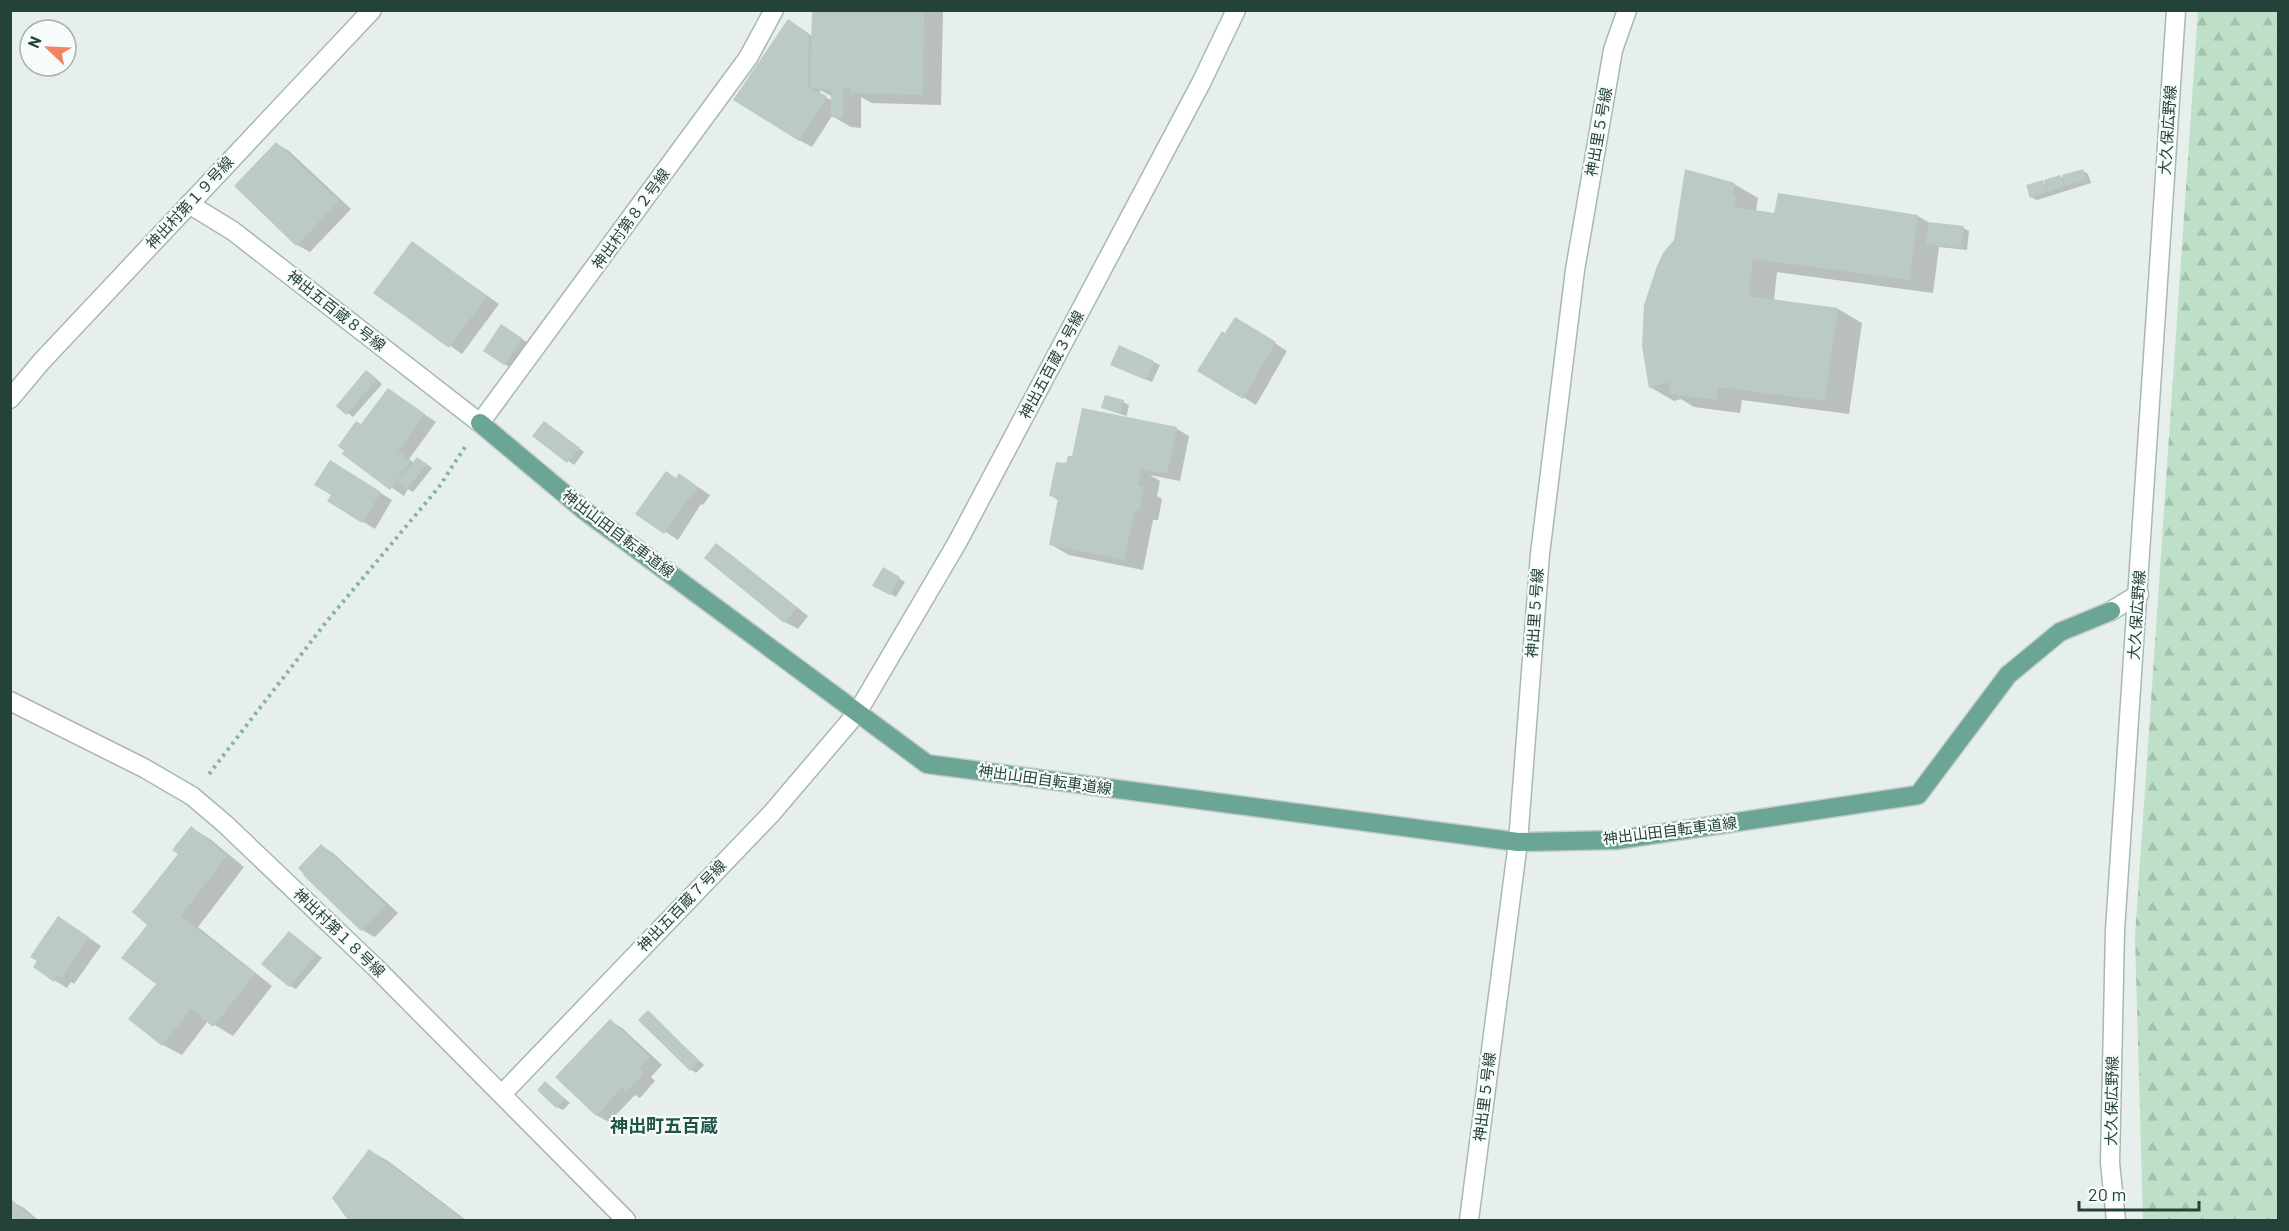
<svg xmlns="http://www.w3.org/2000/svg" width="2289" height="1231" viewBox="0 0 2289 1231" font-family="Barlow,'Noto Sans JP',sans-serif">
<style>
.forest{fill:url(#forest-firs)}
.shadow{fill:#0003;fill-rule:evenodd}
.building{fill:#bbcac4}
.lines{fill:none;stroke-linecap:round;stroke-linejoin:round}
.minor-casing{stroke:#a8b8b2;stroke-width:21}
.major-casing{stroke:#c2cac8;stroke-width:21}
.path{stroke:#86b3a5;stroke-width:4;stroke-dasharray:3 4.5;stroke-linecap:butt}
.minor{stroke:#fff;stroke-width:18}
.major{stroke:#6aa596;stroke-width:18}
.labels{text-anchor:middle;stroke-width:4.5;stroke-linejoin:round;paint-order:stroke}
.street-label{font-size:15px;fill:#24423a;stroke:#f7fbf9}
.quarter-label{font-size:18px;font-weight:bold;fill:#1f5548;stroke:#f7fbf9}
</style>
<defs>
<pattern id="forest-firs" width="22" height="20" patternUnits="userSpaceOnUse" patternTransform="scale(1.5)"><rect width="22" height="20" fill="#bfe0c8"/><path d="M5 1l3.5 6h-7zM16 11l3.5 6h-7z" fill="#a4c1ad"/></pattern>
</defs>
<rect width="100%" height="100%" fill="#e6efeb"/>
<path class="forest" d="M2198 11H2278V1220H2143L2135 936Z"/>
<g class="shadow">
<path d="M814 10H943L941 105 872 103 861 97V128L851 127 832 116 812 147 799 140 801 28 813 37ZM820 90 833 97V101L820 94Z"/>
<path d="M277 144 289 151 351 209 310 252 297 245Z"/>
<path d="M2082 170 2088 174 2091 183 2037 200 2031 197 2042 182 2047 185 2060 176 2064 179Z"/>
<path d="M1734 184 1758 198 1756 211 1776 215 1918 216 1931 224 1963 228 1969 231 1967 250 1939 247 1933 293 1777 272 1774 300 1838 309 1862 323 1849 414 1742 400 1740 413 1694 407 1681 399 1674 401 1650 387Z"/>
<path d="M412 243 499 304 462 354 375 293Z"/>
<path d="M1248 326 1287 351 1256 405 1199 370 1226 335Z"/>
<path d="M507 330 527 342 510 367 504 364Z"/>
<path d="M1120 347 1160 365 1152 382 1118 368Z"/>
<path d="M372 375 382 384 353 417 338 406Z"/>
<path d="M388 390 436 422 409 459 414 463 424 462 432 468 413 492 408 489 404 496 344 454Z"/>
<path d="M1123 402 1129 405 1126 418 1177 429 1189 436 1180 481 1150 475 1160 481 1157 496 1162 499 1158 520H1153L1143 570 1069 555 1050 544 1059 501 1051 495 1067 465 1079 459 1125 418 1126 416 1103 407Z"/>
<path d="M551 427 584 452 574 465 534 436Z"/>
<path d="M330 462 392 500 375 529 329 501 333 495Z"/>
<path d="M680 475 710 495 703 505 701 504 678 540 637 513Z"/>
<path d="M717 545 729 553 808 616 798 629 785 622 706 558Z"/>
<path d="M884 569 905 582 896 597 874 585Z"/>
<path d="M191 828 210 839 244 867 198 927 272 986 233 1036 208 1021 182 1055 163 1045 130 1019 158 984 149 925Z"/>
<path d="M321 846 333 853 398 913 375 937 362 930 305 875Z"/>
<path d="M71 925 101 946 74 984 71 982 67 988 54 980Z"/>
<path d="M289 932 322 958 296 989 290 986Z"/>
<path d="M648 1012 704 1065 696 1073 690 1069Z"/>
<path d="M610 1021 622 1028 662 1065 651 1077 655 1081 640 1098 635 1095 609 1122 596 1115Z"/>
<path d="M545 1082 570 1103 563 1110 557 1107Z"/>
<path d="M370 1151 388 1161 466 1220H350L334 1198Z"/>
<path d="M11 1201 24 1208 38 1220H10Z"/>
</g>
<g class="building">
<path d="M812 10H924L923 95 851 93V88L843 87V118L831 117V89H816L810 86Z"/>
<path d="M788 19 809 34 808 87 827 96 799 141 733 100Z"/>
<path d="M276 142 339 201 296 246 234 186Z"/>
<path d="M1685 169 1735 183 1733 196 1736 197 1734 207 1774 213 1778 193 1918 215 1910 280 1753 259 1749 296 1838 308 1825 401 1718 387 1716 400 1669 394 1670 382 1649 388 1642 346 1644 305 1657 266 1663 253 1674 240Z"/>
<path d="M2083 169 2086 180 2065 186 2062 175Z"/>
<path d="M2060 175 2064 186 2047 192 2044 180Z"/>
<path d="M2043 180 2046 192 2030 198 2026 185Z"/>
<path d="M1929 222 1964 226 1961 248 1926 244Z"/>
<path d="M412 241 487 296 449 348 373 293Z"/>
<path d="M1235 317 1276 342 1243 399 1197 371 1222 331 1225 333Z"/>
<path d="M501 324 522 338 504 365 483 351Z"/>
<path d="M1119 345 1154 361 1146 380 1110 365Z"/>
<path d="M366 370 377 379 346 415 336 406Z"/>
<path d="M388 388 425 414 398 451 411 461 390 490 342 454 344 451 338 446 356 421 361 424Z"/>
<path d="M1105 395 1124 400 1120 414 1101 408Z"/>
<path d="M1082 408 1177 427 1167 474 1142 469 1138 486 1144 487 1139 511 1135 510 1124 560 1049 545 1058 498 1049 496 1056 462 1066 463 1068 456H1072Z"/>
<path d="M544 421 580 448 567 463 532 436Z"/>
<path d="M417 457 427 464 406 490 397 482Z"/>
<path d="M330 460 381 492 362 523 327 501 331 495 314 485Z"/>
<path d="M666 471 676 478 679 473 698 487 689 499 688 498 664 534 635 514Z"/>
<path d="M716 543 797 608 784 623 704 558Z"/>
<path d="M883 567 900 577 890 595 872 586Z"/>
<path d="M191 826 227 855 181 916 255 974 213 1027 191 1009 162 1046 128 1019 156 984 121 958 147 925 132 912 178 854 172 850Z"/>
<path d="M321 844 386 905 361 931 303 875 304 874 298 868Z"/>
<path d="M58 916 89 937 61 978 57 976 54 982 33 967 37 961 30 957Z"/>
<path d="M289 931 317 954 289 987 261 964Z"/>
<path d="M648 1010 699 1061 690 1071 638 1020Z"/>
<path d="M610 1019 650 1057 639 1069 644 1073 626 1092 622 1088 596 1116 555 1077Z"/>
<path d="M545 1081 565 1099 556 1108 537 1090Z"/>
<path d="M369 1149 464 1220H348L332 1198Z"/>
<path d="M10 1198 32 1218 29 1220H10Z"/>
</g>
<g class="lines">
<g class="minor-casing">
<g id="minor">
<path d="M189 204 233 231 480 423 748 58 774 10"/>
<path d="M10 399 41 362 372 10"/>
<path d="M2111 611 2139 594"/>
<path d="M10 701 144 768 192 796 225 824 375 967 626 1220"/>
<path d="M502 1094 771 814 857 713 957 543 1201 83 1236 10"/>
<path d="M1469 1220 1518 842 1540 554 1575 270 1613 50 1627 10"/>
<path d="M2116 1220 2110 1163 2115 930 2176 10"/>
</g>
</g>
<g class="major-casing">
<path id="major" d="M480 423 585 511 927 764 1518 842 1616 840 1918 795 2008 675 2060 632 2111 611"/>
</g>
<path class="path" d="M209 774 327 621 439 487 465 447"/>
<use href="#minor" class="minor"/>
<use href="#major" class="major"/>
</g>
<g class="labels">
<g class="street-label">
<text transform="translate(2168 130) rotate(-86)" y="5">大久保広野線</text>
<text transform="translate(1599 132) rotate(-80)" y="5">神出里５号線</text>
<text transform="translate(190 203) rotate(-47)" y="5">神出村第１９号線</text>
<text transform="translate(631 219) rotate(-54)" y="5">神出村第８２号線</text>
<text transform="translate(336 311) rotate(38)" y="5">神出五百蔵８号線</text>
<text transform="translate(1052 365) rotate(-62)" y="5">神出五百蔵３号線</text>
<text transform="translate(618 534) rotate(37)" y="5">神出山田自転車道線</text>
<text transform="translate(1535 613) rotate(-86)" y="5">神出里５号線</text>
<text transform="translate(2137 615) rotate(-86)" y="5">大久保広野線</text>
<text transform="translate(1045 780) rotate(8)" y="5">神出山田自転車道線</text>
<text transform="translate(1670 831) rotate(-7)" y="5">神出山田自転車道線</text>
<text transform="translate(682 906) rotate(-46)" y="5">神出五百蔵７号線</text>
<text transform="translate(339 933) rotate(44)" y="5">神出村第１８号線</text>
<text transform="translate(1485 1097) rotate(-83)" y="5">神出里５号線</text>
<text transform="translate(2112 1101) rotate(-89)" y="5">大久保広野線</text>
</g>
<g class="quarter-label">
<text x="664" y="1132">神出町五百蔵</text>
</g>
</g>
<rect width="2289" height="1231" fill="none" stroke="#24423a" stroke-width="24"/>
<g transform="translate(48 48) rotate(293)"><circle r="28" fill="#f7fbf9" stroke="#a3b1ad" stroke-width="1.5"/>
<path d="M0-4.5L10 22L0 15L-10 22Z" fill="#f4845f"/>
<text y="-9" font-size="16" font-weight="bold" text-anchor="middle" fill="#24423a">N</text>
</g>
<path d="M2079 1201v9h120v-9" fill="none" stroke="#24423a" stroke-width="3"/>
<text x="2088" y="1201" font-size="18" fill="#24423a" stroke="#f7fbf9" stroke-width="4.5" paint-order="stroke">20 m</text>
</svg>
